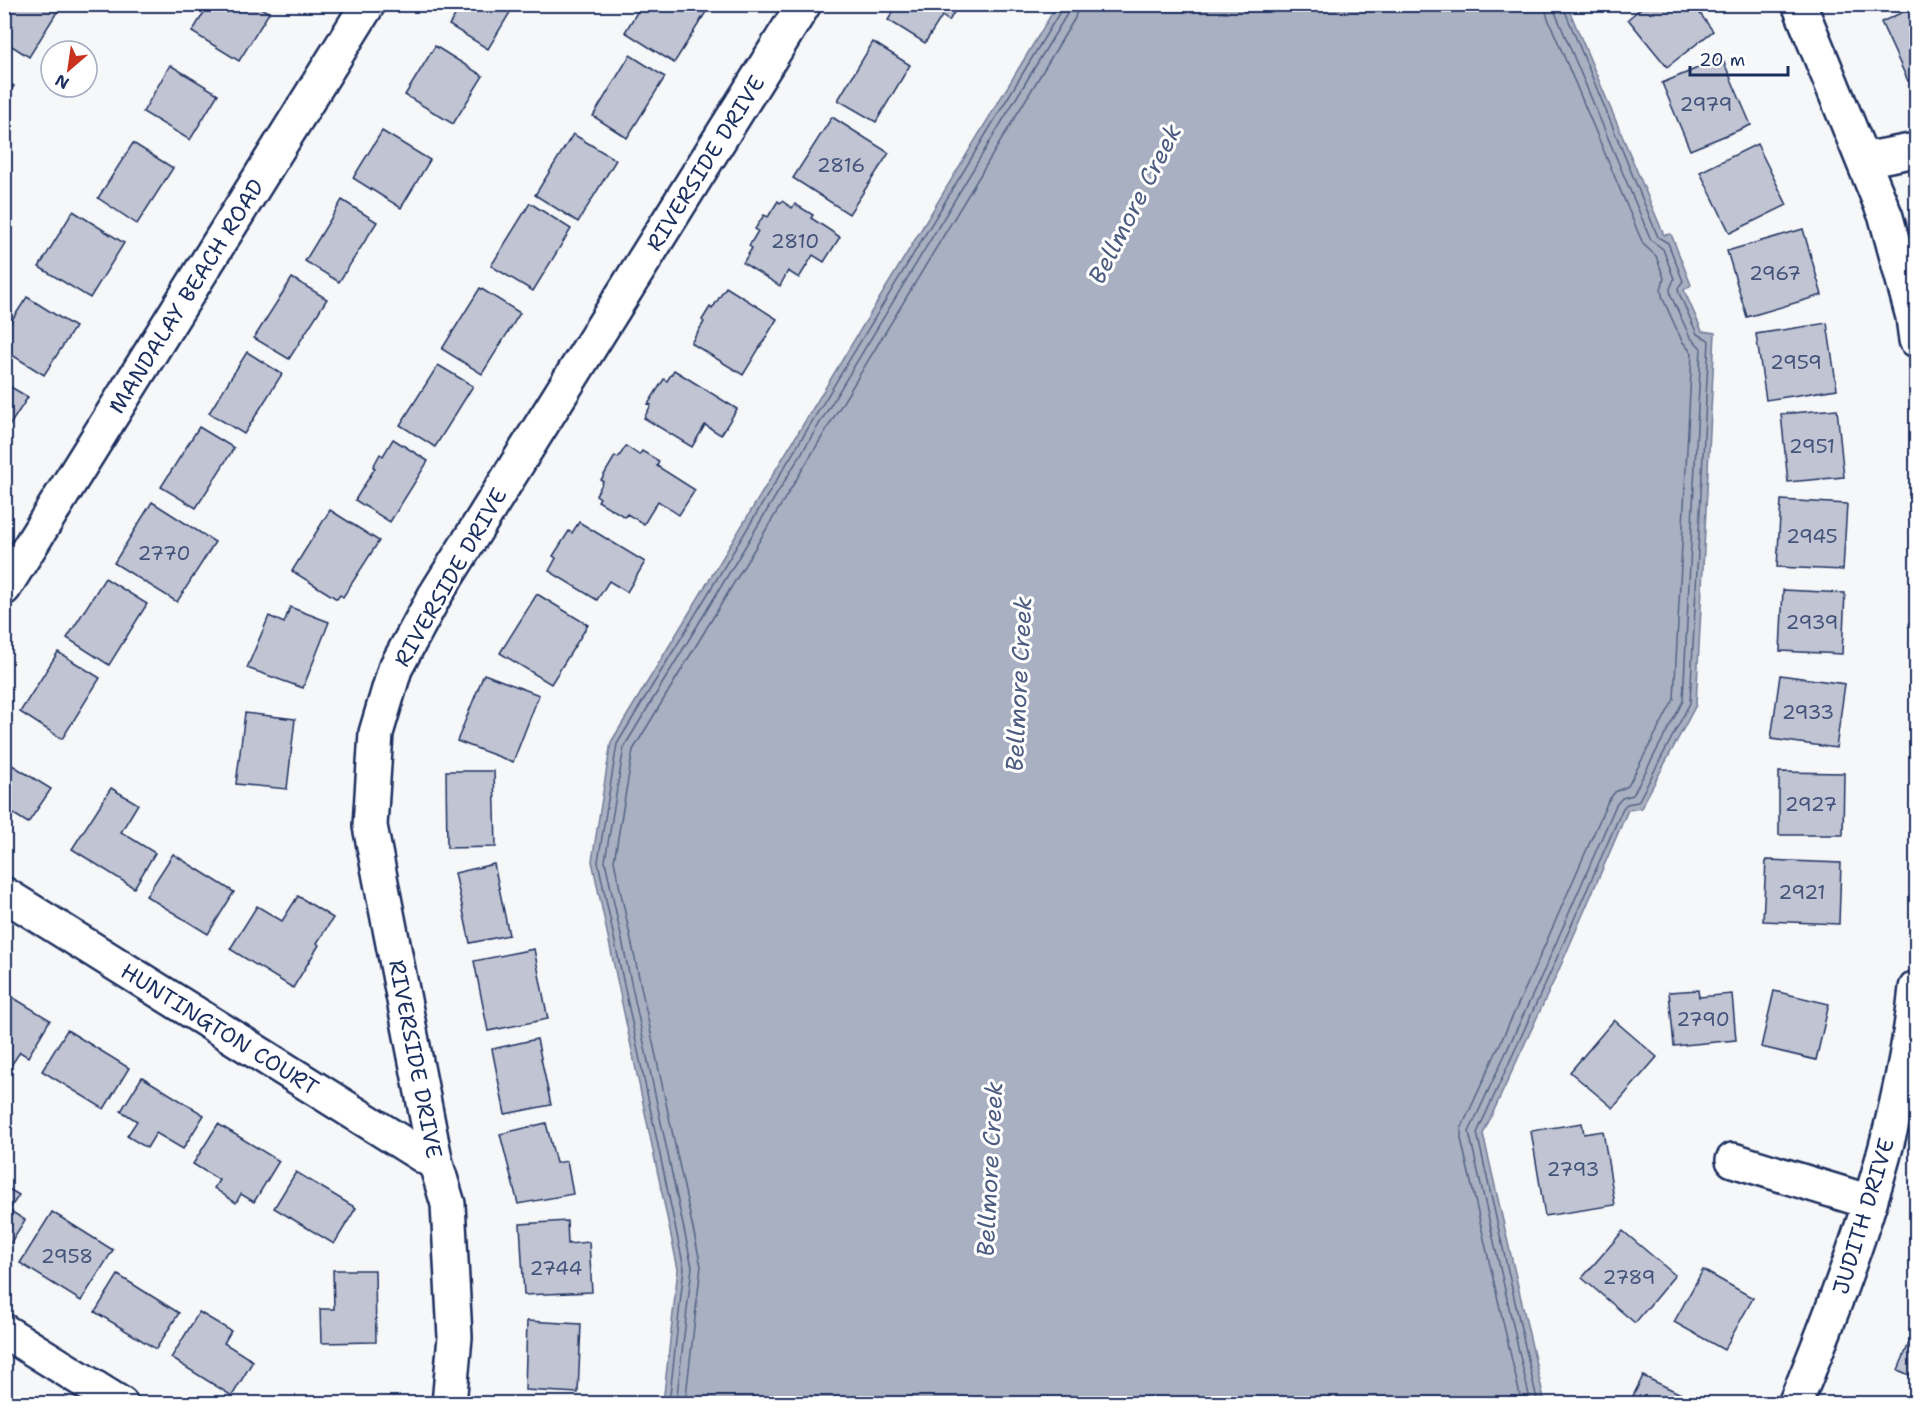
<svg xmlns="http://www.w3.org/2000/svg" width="1921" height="1408" viewBox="0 0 1921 1408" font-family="'Shantell Sans',sans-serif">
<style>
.water{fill:#a9b0c1;stroke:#707c99;stroke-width:1.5}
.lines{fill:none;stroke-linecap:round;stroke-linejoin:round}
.shore{stroke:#546386;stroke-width:1.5}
.building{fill:#c0c4d3;stroke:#1b2f5e;stroke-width:1.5}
.minor-casing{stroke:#1b2f5e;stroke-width:38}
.minor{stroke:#fff;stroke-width:33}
.labels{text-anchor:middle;stroke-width:6;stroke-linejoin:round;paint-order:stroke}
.number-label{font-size:20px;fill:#44547b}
.street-label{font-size:22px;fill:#1b2f5e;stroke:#fff}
.water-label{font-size:24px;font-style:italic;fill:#4d5c81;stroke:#fff}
</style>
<rect width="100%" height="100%" fill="#f6f7f9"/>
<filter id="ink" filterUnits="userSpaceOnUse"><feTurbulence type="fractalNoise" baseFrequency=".0167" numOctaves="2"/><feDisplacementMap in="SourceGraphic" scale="12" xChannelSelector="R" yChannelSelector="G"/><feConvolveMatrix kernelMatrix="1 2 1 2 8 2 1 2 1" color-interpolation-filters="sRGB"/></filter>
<g filter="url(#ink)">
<path class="water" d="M1057 5H1567L1664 235 1671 234 1691 285 1684 290 1702 331 1715 333 1696 705 1641 808 1628 810 1558 972 1483 1134 1545 1403H663L678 1269 592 861 611 742Z"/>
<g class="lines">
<g class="shore">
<path d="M669 1404 684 1268 598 862 617 744 1061 10 1062 4"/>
<path d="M676 1404 692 1267 605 861 624 747 1067 14 1069 4"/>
<path d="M685 1404 701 1266 614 861 633 750 1075 18 1078 4"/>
<path d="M1522 1404 1461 1139V1129L1537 963 1608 801 1615 792 1628 786 1674 699 1692 353 1682 341 1663 299 1661 290 1664 278 1656 256 1643 244 1547 16 1545 4"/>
<path d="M1531 1404 1469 1132 1546 966 1616 805 1622 798 1633 795 1683 701 1701 348 1690 337 1671 296 1670 289 1674 279 1663 249 1651 240 1555 12 1554 4"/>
<path d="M1538 1404 1477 1133 1552 969 1623 808 1627 804 1638 802 1690 703 1709 341 1707 339 1697 334 1679 293 1678 288 1683 281 1668 243 1658 237 1562 4"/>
</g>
</g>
<g class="building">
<path d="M4 4H62L29 57 4 41Z"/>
<path d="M209 4H255L269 13 239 61 192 32Z"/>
<path d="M462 4H515L488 49 449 25Z"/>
<path d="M642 4H711L674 63 625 32Z"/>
<path d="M898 4H959L949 21 942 16 925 43 888 20Z"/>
<path d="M1646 4H1693L1713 31 1667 67 1628 19Z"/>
<path d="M1916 6V77L1908 81 1881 22Z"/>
<path d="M873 42 910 65 876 122 838 100Z"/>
<path d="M435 46 483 76 453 124 405 95Z"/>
<path d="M630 55 665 77 627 138 593 116Z"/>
<path d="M1722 58 1751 125 1690 150 1662 83Z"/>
<path d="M170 65 218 94 190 140 143 112Z"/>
<path d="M4 80 14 86 4 102Z"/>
<path d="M832 117 889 153 849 214 793 178Z"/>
<path d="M382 131 430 160 401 208 353 178Z"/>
<path d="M573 134 616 160 578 222 535 195Z"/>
<path d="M133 143 173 168 137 224 98 198Z"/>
<path d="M1757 144 1787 205 1730 233 1700 172Z"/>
<path d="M342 200 377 222 339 282 305 261Z"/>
<path d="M778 201 780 203 782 201 792 208 795 204 813 215 811 218 840 237 824 262 813 255 799 278 788 271 780 286 743 263 752 248 749 246 758 231 755 229 764 215 768 217Z"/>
<path d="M530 203 571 229 533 291 491 266Z"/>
<path d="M73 211 124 243 90 298 39 267Z"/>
<path d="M1803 229 1822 295 1747 317 1727 251Z"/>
<path d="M292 278 327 299 289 359 254 338Z"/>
<path d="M726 287 777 319 743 375 691 343 704 322 702 320 710 307 712 309Z"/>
<path d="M480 288 520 313 482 374 442 349Z"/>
<path d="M27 297 75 327 44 375 4 350V332Z"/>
<path d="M1827 323 1837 389 1766 400 1756 334Z"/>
<path d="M247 352 282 374 244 434 209 413Z"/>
<path d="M438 365 473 386 435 447 400 425Z"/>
<path d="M674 370 737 409 721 435 705 425 692 447 644 418 651 405 648 404 664 379 667 381Z"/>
<path d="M4 383 28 397 4 434Z"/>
<path d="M1837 409 1844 477 1788 482 1781 414Z"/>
<path d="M199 427 234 448 196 508 161 487Z"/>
<path d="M393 439 428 461 390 522 355 500 375 468 373 467 380 454 383 456Z"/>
<path d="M626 446 639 455 642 451 659 461 657 466 695 490 679 515 658 501 644 524 627 514 625 517 598 501 600 498 596 495 603 482 601 480 615 456 618 458Z"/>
<path d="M1781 500 1847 504 1843 570 1777 567Z"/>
<path d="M152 502 215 542 177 602 114 563Z"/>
<path d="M330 510 379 541 343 597 340 595 337 599 292 571Z"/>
<path d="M579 522 645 562 627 592 609 581 597 600 549 571 556 558 553 556 569 531 572 533Z"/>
<path d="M105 578 147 604 109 665 67 638Z"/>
<path d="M1783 590 1845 593 1842 654 1780 651Z"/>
<path d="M537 594 588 625 551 684 500 653Z"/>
<path d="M290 607 329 622 303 688 247 668 269 616 284 623Z"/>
<path d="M58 652 100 678 62 739 20 712Z"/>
<path d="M484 674 539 695 513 762 457 741Z"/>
<path d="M1780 675 1845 684 1836 748 1771 739Z"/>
<path d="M245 713 295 719 287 789 236 784Z"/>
<path d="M4 760 51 789 28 823 4 808Z"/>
<path d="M446 771H494L496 847 447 848Z"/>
<path d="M1779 772 1844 773 1843 835H1779Z"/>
<path d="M111 788 138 804 121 832 155 853 134 888 72 849Z"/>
<path d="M173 854 234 892 208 934 146 896Z"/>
<path d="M1766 860 1841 863 1839 924 1763 921Z"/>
<path d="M494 864 509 935 470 943 455 873Z"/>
<path d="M298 896 333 918 317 943 319 945 293 988 230 949 257 906 282 921Z"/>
<path d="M534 949 548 1019 488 1031 474 961Z"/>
<path d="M1698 990 1699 997 1732 994 1736 1040 1674 1046 1669 992Z"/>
<path d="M1774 991 1829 1004 1816 1060 1761 1047Z"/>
<path d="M4 992 50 1020 28 1057 20 1052 10 1067 4 1063Z"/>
<path d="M1614 1020 1657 1057 1613 1108 1570 1072Z"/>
<path d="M67 1030 129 1068 104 1109 42 1071Z"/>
<path d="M537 1039 551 1105 505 1114 492 1049Z"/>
<path d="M142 1077 204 1115 183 1149 156 1133 147 1148 127 1136 137 1121 121 1111Z"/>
<path d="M546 1123 556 1163 567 1161 573 1194 518 1204 500 1134Z"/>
<path d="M1582 1123 1584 1134 1603 1131 1615 1205 1545 1216 1531 1131Z"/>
<path d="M218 1124 279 1161 254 1202 241 1194 236 1203 214 1188 219 1180 193 1164Z"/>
<path d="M296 1172 356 1208 334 1244 274 1208Z"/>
<path d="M4 1186 19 1195 9 1210 25 1220 4 1253Z"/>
<path d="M52 1212 113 1250 81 1301 20 1263Z"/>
<path d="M567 1221 568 1244 589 1242 592 1292 524 1295 520 1224Z"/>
<path d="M1623 1231 1675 1275 1635 1323 1582 1278Z"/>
<path d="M333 1270H375L376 1342 321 1343 320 1309H334Z"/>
<path d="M1703 1270 1753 1298 1724 1350 1674 1322Z"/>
<path d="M118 1275 179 1313 156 1349 95 1312Z"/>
<path d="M199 1312 231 1331 224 1343 253 1361 232 1396 171 1358Z"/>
<path d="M527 1321 581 1324 578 1393 525 1390Z"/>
<path d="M1916 1326V1378L1898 1370Z"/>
<path d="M1643 1376 1702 1404H1629Z"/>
</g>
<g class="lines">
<g class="minor-casing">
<g id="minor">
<path d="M1799 4 1886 217 1913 317 1916 340"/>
<path d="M1863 160 1916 150"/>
<path d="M4 588 368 4"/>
<path d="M4 894 436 1164"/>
<path d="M1733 1160 1870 1202"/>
<path d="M4 1331 121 1404"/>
<path d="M449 1404 455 1337 448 1204 436 1164 370 826 376 733 395 669 434 597 804 4"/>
<path d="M1795 1404C1850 1270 1901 1133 1916 988"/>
</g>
</g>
<use href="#minor" class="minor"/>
</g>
</g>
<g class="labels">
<g class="number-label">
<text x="1706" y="111">2979</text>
<text x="841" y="172">2816</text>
<text x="795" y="248">2810</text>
<text x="1775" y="280">2967</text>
<text x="1796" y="369">2959</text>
<text x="1812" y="453">2951</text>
<text x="1812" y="543">2945</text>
<text x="164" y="560">2770</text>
<text x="1812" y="629">2939</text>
<text x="1808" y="719">2933</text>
<text x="1811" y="811">2927</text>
<text x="1802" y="899">2921</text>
<text x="1703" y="1026">2790</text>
<text x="1573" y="1176">2793</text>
<text x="67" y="1263">2958</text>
<text x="556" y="1275">2744</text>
<text x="1629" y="1284">2789</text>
</g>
<g class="street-label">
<text transform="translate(705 163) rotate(-58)" y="8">RIVERSIDE DRIVE</text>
<text transform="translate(186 296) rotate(-58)" y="8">MANDALAY BEACH ROAD</text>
<text transform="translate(450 577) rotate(-60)" y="8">RIVERSIDE DRIVE</text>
<text transform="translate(220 1029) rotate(32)" y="8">HUNTINGTON COURT</text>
<text transform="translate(416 1059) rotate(79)" y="8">RIVERSIDE DRIVE</text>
<text transform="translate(1863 1216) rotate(-73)" y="8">JUDITH DRIVE</text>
</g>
<g class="water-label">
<text transform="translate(1135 204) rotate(-63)" y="8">Bellmore Creek</text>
<text transform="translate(1019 684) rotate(-87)" y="8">Bellmore Creek</text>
<text transform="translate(990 1169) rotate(-87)" y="8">Bellmore Creek</text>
</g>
</g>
<rect width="1921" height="1408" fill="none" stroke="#fff" stroke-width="24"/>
<rect x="12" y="12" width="1897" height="1384" fill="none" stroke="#1b2f5e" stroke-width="2" filter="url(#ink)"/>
<g transform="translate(69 69) rotate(209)"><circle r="28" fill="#ffffff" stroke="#a4acbf" stroke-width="1.5"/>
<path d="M0-4.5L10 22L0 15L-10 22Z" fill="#c8321e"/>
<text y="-9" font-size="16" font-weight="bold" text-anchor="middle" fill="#1b2f5e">N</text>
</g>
<path d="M1690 66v9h98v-9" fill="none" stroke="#1b2f5e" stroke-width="3"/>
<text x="1699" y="66" font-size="18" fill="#1b2f5e" stroke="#ffffff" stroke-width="4.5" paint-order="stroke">20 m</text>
</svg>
